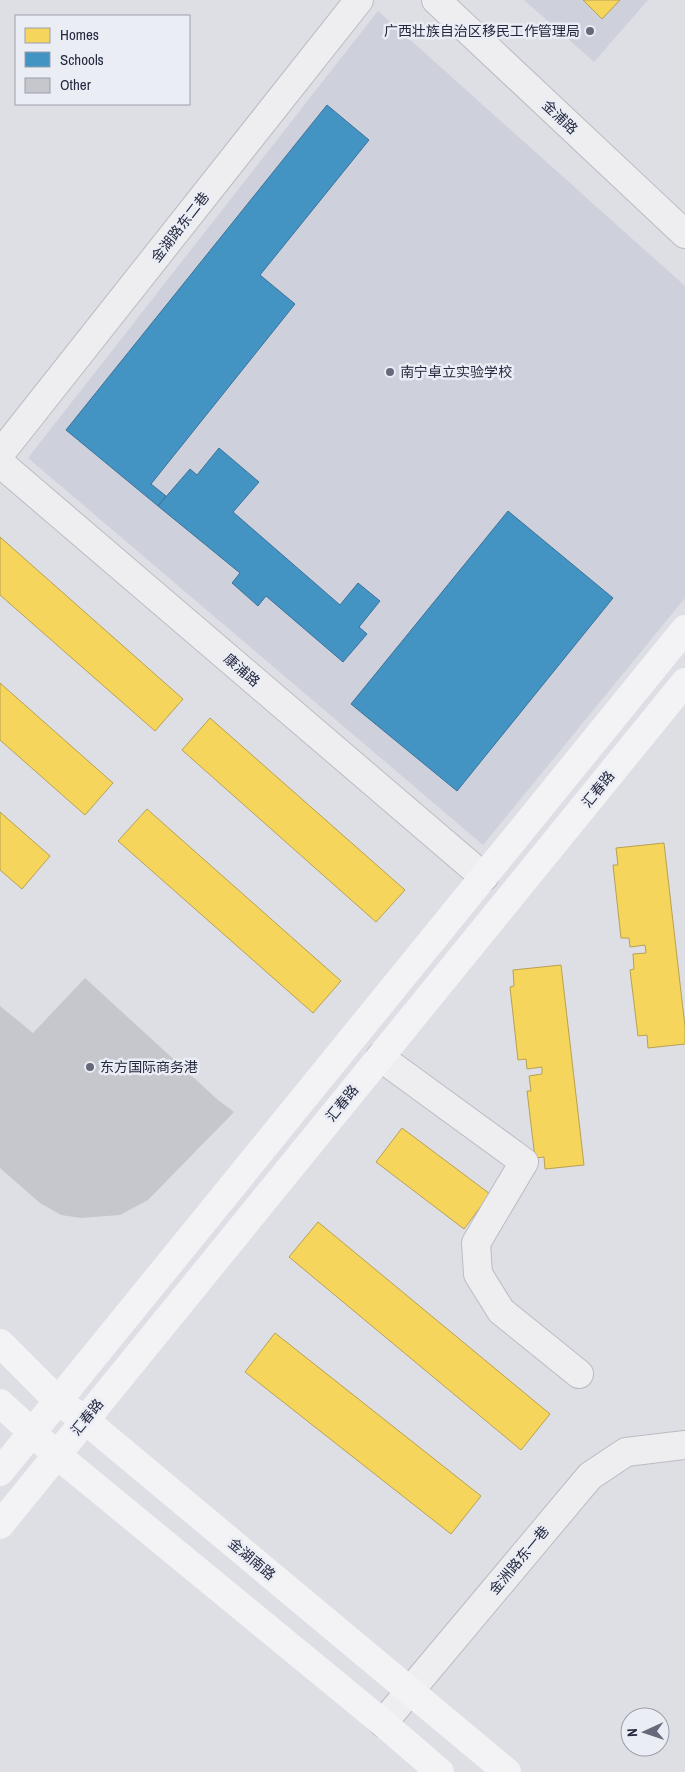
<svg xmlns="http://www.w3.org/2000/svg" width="685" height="1772" viewBox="0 0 685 1772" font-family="'Archivo Narrow','Noto Sans SC',sans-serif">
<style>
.built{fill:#ced0db}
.homes{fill:#f6d55c;stroke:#b7a153}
.schools{fill:#4393c3;stroke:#3a739b}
.building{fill:#c5c7cd}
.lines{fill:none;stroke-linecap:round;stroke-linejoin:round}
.minor-casing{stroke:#bbbcc2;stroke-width:30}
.minor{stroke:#eeeef1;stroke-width:28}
.secondary{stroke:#f3f3f5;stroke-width:28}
.poi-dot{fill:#656979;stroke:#ebedf5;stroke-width:2}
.labels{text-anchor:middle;stroke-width:5;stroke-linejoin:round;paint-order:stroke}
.poi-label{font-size:14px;fill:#24293f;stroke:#ebedf5;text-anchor:start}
.street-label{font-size:14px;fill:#24293f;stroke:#ebedf5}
</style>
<rect width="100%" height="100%" fill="#dedfe5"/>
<g class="built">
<path d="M524 0H648L594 62Z"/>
<path d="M378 11 685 286V598L483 845 28 458Z"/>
</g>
<g class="homes">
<path d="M583 0H620L602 19Z"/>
<path d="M0 537 183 699 155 731 0 595Z"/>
<path d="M0 683 113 783 85 815 0 740Z"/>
<path d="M210 718 405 890 376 922 182 750Z"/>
<path d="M147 809 341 981 313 1013 118 841Z"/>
<path d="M0 812 50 856 22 889 0 870Z"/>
<path d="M664 843 685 1027V1044L648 1048 647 1035 638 1036 630 970 634 969 633 954 646 953 645 945 630 947 629 938H621L613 865H618L616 848Z"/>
<path d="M561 965 584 1165 545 1169 544 1157 535 1158 527 1091H531L529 1076 542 1074V1067L527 1069 526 1059 518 1060 510 987 514 986 513 970Z"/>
<path d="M402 1128 490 1194 464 1229 376 1162Z"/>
<path d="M318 1222 550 1414 521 1450 289 1257Z"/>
<path d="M275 1333 481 1496 451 1534 245 1372Z"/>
</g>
<g class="schools">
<path d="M327 105 369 140 260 275 295 304 151 484 166 496 158 506 66 430Z"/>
<path d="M219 448 259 482 233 512 340 605 358 583 380 601 359 627 367 634 343 662 266 596 258 606 232 583 240 573 158 506 190 469 197 475Z"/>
<path d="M508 511 613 598 457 791 351 704Z"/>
</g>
<path class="building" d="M85 978 218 1100 234 1112 148 1200 120 1215 81 1218 61 1215 40 1203 0 1168V1006L33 1033Z"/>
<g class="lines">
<g class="minor-casing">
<g id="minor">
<path d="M436 0 685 234"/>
<path d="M0 454 359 0"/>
<path d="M0 463 484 877"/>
<path d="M380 1057 524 1162 476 1243 478 1274 501 1311 579 1374"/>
<path d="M383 1723 590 1476 626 1452 685 1445"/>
</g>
</g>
<use href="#minor" class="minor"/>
<g class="secondary">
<path d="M0 1343 58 1401 85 1420 507 1772"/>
<path d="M0 1403 57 1455 383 1723 440 1772"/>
<path d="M0 1472 685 629"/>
<path d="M0 1525 685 682"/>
</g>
</g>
<g class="poi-dot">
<circle cx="590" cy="31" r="5"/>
<circle cx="390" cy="372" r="5"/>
<circle cx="90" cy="1067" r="5"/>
</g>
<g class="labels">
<g class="poi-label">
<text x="580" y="36" text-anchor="end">广西壮族自治区移民工作管理局</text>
<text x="400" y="377">南宁卓立实验学校</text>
<text x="100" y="1072">东方国际商务港</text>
</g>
<g class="street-label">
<text transform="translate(560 117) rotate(43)" y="5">金浦路</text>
<text transform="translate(180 227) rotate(-52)" y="5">金湖路东二巷</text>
<text transform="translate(242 670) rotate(41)" y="5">康浦路</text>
<text transform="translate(598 789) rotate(-51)" y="5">汇春路</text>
<text transform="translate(342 1103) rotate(-51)" y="5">汇春路</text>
<text transform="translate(87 1417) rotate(-51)" y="5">汇春路</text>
<text transform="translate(252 1559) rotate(40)" y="5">金湖南路</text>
<text transform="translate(519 1560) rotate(-50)" y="5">金洲路东一巷</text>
</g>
</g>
<rect x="15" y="15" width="175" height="90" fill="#ebedf5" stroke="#9b9fac"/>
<rect x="25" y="28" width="25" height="15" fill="#f6d55c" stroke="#9b9fac"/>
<text x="60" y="40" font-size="15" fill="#24293f">Homes</text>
<rect x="25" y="52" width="25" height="15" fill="#4393c3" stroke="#9b9fac"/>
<text x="60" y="65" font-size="15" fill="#24293f">Schools</text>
<rect x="25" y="78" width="25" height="15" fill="#c5c7cd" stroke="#9b9fac"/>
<text x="60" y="90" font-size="15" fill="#24293f">Other</text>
<g transform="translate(645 1732) rotate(267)"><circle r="24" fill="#ebedf5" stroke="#9b9fac"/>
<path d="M0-4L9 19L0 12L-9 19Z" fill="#656979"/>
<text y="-8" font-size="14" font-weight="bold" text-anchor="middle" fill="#24293f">N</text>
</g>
</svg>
